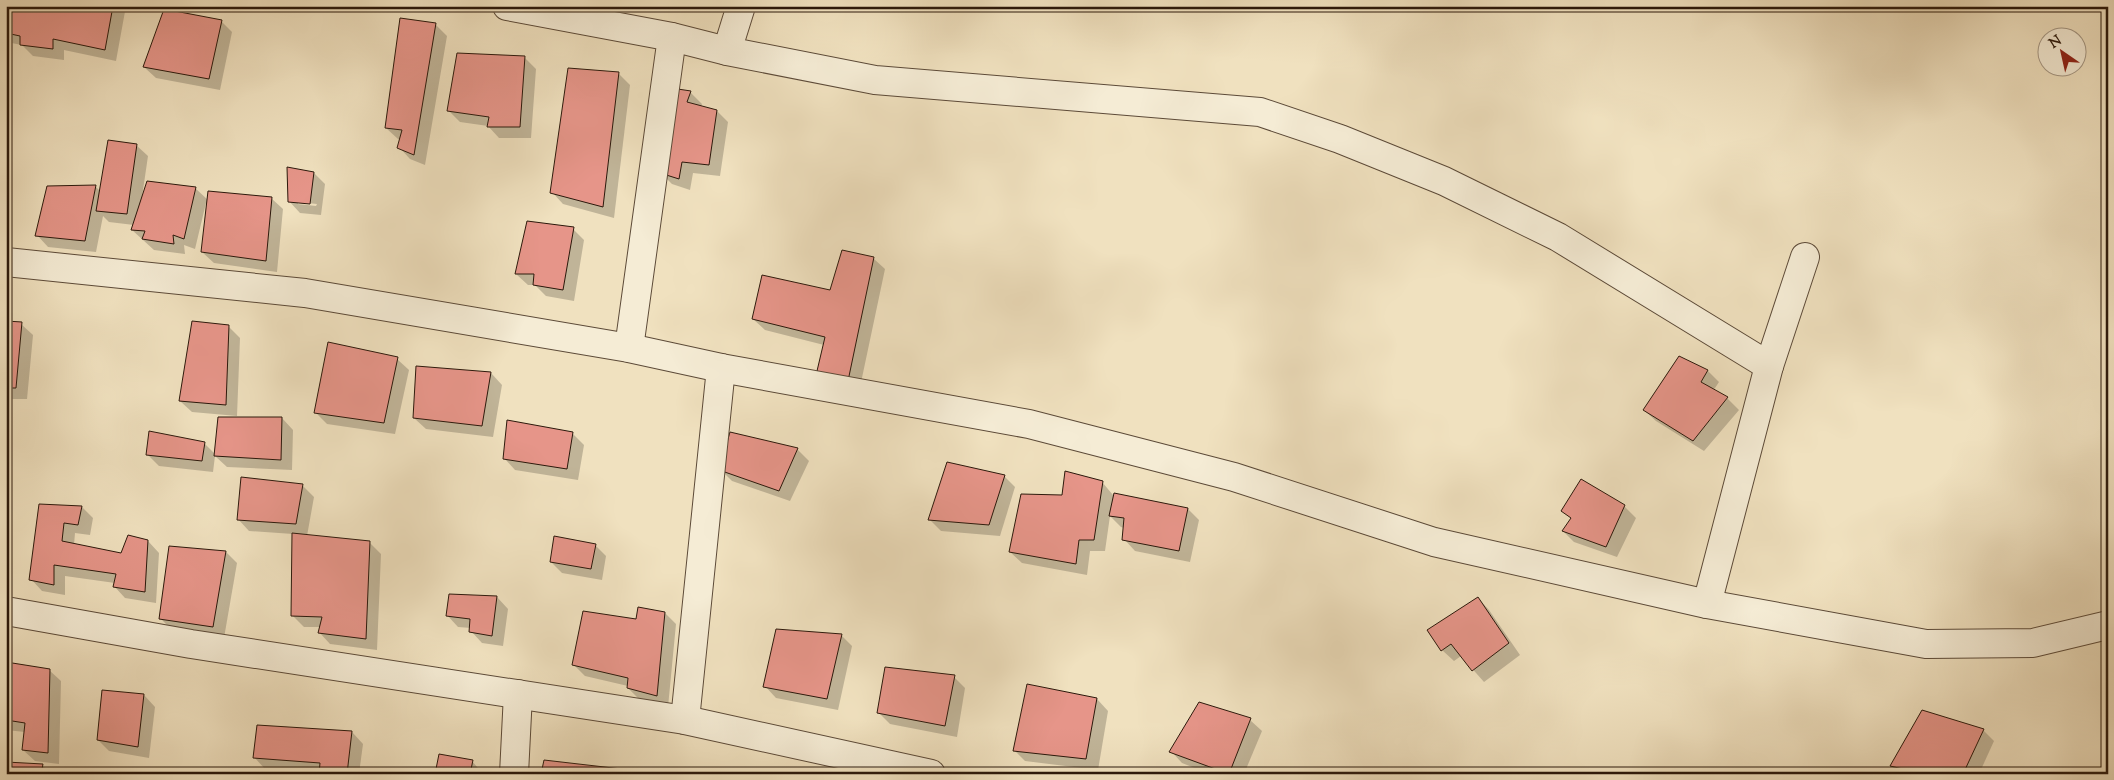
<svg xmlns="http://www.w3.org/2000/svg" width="2114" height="780" viewBox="0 0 2114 780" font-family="'Sorts Mill Goudy',serif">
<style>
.shadow{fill:#0003;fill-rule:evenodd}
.building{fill:#e69589;stroke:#2b180b}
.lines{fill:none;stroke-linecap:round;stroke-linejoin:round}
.minor-casing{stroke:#5c4a38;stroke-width:30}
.minor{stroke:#f5ecd5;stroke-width:28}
</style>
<rect width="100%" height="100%" fill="#f0e1bf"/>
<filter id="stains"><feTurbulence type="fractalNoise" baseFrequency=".004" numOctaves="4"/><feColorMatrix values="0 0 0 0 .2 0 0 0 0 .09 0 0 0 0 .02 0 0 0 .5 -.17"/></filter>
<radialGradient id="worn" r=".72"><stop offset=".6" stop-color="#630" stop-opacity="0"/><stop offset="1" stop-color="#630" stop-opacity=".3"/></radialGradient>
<g class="shadow">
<path d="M6 6H126L116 61 64 50V60L33 56 22 45 6 42Z"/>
<path d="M221 21 232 32 220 90 156 78 144 67Z"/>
<path d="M435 24 447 36 425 165 410 159 399 147 401 140 398 139 386 128Z"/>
<path d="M525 58 536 69 531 138H499L488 126 460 122 448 110Z"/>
<path d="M618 73 630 85 614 218 563 204 552 192Z"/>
<path d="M672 89 691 93 702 104 701 107 717 111 728 122 720 176 693 173 690 190 672 184 661 173Z"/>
<path d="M136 145 148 156 142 197 195 188 208 200 271 198 283 209 277 272 214 263 202 252 208 203H206L195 249 184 245 185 254 154 250 132 230 134 225 109 222 103 216 96 252 48 247 37 235 95 186 101 192Z"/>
<path d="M314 173 325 184 321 215 300 213 289 201ZM298 202 317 204 316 206 298 204Z"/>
<path d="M573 229 584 240 574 301 546 296 535 285H528L516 274Z"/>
<path d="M873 258 885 269 859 392 830 382 819 371 824 345 765 330 753 319 831 292Z"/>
<path d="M6 323 21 324 33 335 27 399H8L6 397Z"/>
<path d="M229 327 240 338 237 416 192 412 180 401Z"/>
<path d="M1679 357 1708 371 1719 382 1713 391 1727 398 1739 410 1704 451 1656 421 1644 410Z"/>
<path d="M397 359 409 370 395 434 327 424 315 412Z"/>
<path d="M491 373 502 385 493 437 426 429 414 418Z"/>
<path d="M282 418 293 430 292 470 227 467 215 456 213 472 159 466 148 455 204 443 216 455Z"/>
<path d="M572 433 584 445 578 480 515 470 504 458Z"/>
<path d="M797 449 809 461 790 501 732 481 721 470Z"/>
<path d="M1004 476 1015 487 1000 536 941 531 930 520Z"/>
<path d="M1581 481 1624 506 1636 518 1617 557 1574 542 1563 531 1572 519 1563 510Z"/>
<path d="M1102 482 1113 495 1188 509 1199 520 1190 562 1135 551 1124 539V528L1121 527 1110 516 1105 551H1090L1087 575 1022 563 1010 552 1063 497Z"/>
<path d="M302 485 314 497 307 536 369 542 381 554 377 650 330 644 319 632 321 627H304L292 615 293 534 249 531 238 519Z"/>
<path d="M40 505 82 507 93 518 90 535 75 533 74 545 122 554 148 541 159 553 156 603 125 598 114 586 115 583 65 576V595L42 591 31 579Z"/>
<path d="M595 545 606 556 602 580 562 573 551 562Z"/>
<path d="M226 552 237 563 224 638 172 630 160 618Z"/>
<path d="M497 597 508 609 503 646 482 643 471 631V628L458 627 447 615Z"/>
<path d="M1478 598 1489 610 1520 655 1484 682 1461 656 1454 661 1442 650Z"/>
<path d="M665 613 676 624 668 707 639 699 628 688V686L585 676 573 664Z"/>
<path d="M841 635 852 646 838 710 776 698 765 686Z"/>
<path d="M6 663 49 670 61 681 59 764 35 761 23 750 25 732 6 730Z"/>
<path d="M954 677 965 688 957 737 890 724 879 713Z"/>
<path d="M144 695 155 707 149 758 109 751 98 740Z"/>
<path d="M1097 699 1108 711 1098 770 1025 761 1014 750Z"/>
<path d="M1250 720 1262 731 1244 774H1210L1182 763 1171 751Z"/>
<path d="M258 727 352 732 363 744 359 774H320L265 769 254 757Z"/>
<path d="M1983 730 1994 741 1979 774H1899L1892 766Z"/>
<path d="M472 761 483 774H436Z"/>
<path d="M42 765 51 774H6Z"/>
</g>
<g class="building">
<path d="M6 6H113L105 50 53 39V49L20 45V36L6 33Z"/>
<path d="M164 9 222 20 209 79 143 67Z"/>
<path d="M400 18 436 23 414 155 397 148 402 130 385 128Z"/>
<path d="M457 53 525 56 520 127H487L489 117 447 111Z"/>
<path d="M568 68 619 72 603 207 550 193Z"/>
<path d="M671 88 691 91 687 102 717 110 709 165 682 162 679 179 660 173Z"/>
<path d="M108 140 137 144 127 214 96 211Z"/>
<path d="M287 167 314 172 310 204 288 202Z"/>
<path d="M147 181 196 187 184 239 173 235 174 244 142 239 145 231 131 230Z"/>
<path d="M96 185 85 241 35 236 47 186Z"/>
<path d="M208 191 272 197 266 261 201 252Z"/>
<path d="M527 221 574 227 563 290 533 285 534 274H515Z"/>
<path d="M842 250 874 257 848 381 817 371 825 337 752 319 762 275 830 290Z"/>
<path d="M6 321 22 322 16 388H6Z"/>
<path d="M192 321 229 325 226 405 179 401Z"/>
<path d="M328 342 398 357 384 423 314 413Z"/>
<path d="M1679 356 1708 370 1701 382 1728 397 1693 441 1643 410Z"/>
<path d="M416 366 491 372 482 426 413 418Z"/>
<path d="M218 417H282L281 460 214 456Z"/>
<path d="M507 420 573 432 567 469 503 459Z"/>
<path d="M149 431 205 442 202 461 146 455Z"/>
<path d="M730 432 798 448 779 491 719 470Z"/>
<path d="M947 462 1005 475 989 525 928 520Z"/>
<path d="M1065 471 1103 481 1094 540H1079L1076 564 1009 552 1021 494 1062 495Z"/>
<path d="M241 477 303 484 296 524 237 520Z"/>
<path d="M1581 479 1625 505 1606 547 1562 531 1571 518 1561 511Z"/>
<path d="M1114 493 1188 508 1179 551 1122 540 1124 518 1109 516Z"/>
<path d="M39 504 82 506 78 525 64 523 62 541 121 553 128 535 148 540 145 592 113 587 116 574 54 565V585L29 580Z"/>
<path d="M292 533 370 541 366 639 318 633 322 617 291 616Z"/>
<path d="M554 536 596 544 591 569 550 562Z"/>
<path d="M169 546 226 551 213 627 159 619Z"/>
<path d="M449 594 497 596 492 636 469 632 470 619 446 616Z"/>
<path d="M1478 597 1509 643 1472 671 1451 644 1441 651 1427 630Z"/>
<path d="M638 607 665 612 657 696 627 688 628 678 572 665 583 611 636 619Z"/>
<path d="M776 629 842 634 827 699 763 687Z"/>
<path d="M6 662 50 669 48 753 22 750 25 723 6 720Z"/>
<path d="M885 667 955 675 945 726 877 713Z"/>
<path d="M1027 684 1097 698 1086 759 1013 751Z"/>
<path d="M102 690 144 694 138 747 97 740Z"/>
<path d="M1199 702 1251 718 1229 774 1169 752Z"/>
<path d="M1922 710 1984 729 1963 774H1925L1890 766Z"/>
<path d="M257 725 352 731 347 774H319L320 763 253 758Z"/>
<path d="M439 754 473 760 470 774H435Z"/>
<path d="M544 760 639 771V774H541Z"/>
<path d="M6 762 43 764 41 774H6Z"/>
</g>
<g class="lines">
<g class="minor-casing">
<g id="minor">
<path d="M507 6 672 37 727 51 875 80 1260 112 1340 139 1444 181 1558 237 1769 366"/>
<path d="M727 51 741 6"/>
<path d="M6 262 305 293 629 348 721 368 1029 424 1234 477 1434 542 1707 604 1926 644 2033 643 2108 625"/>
<path d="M629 348 672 37"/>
<path d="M1707 604 1769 366 1805 257"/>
<path d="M6 611 191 644 685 720 931 774"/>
<path d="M685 720 721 368"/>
<path d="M514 774 518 694"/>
</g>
</g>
<use href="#minor" class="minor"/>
</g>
<rect width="2114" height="780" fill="none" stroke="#f0e1bf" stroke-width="25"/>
<rect x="8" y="8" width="2099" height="765" fill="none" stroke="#2b180b" stroke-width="2.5"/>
<rect x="12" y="12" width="2089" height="755" fill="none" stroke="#2b180b"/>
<g transform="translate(2062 52) rotate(326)"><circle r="24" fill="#f5ecd5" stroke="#a49784"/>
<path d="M0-4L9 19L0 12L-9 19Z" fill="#8f2418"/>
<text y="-8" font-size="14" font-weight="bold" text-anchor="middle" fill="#2b180b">N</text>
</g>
<rect width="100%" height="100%" filter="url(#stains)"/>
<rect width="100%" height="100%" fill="url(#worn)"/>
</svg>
